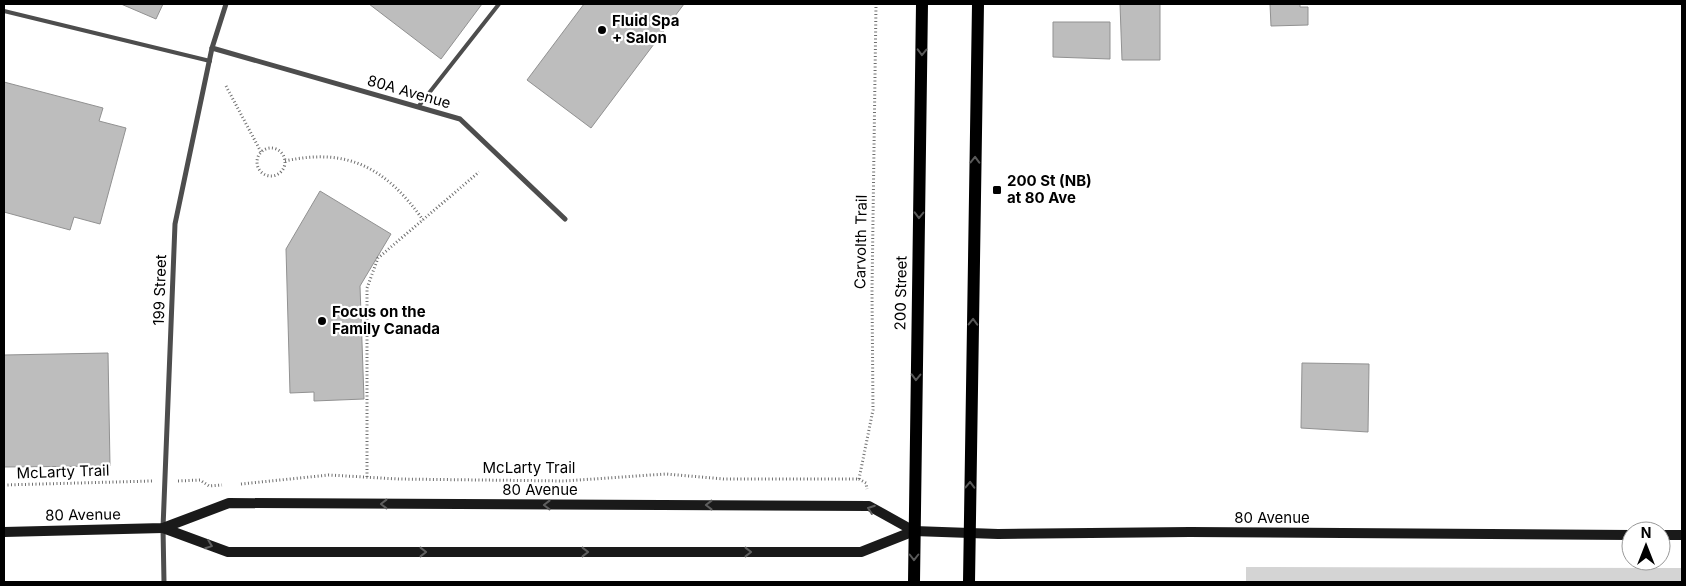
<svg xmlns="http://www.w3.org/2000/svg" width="1686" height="586" viewBox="0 0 1686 586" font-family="Inter,sans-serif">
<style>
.green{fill:#d4d4d4}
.building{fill:#bdbdbd;stroke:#919191}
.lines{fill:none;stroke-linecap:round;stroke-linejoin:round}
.path{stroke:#6f6f6f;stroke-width:3;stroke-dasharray:1 2.5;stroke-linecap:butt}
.service{stroke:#4d4d4d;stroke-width:4}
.minor{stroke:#4d4d4d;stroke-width:5}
.secondary{stroke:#1a1a1a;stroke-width:10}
.primary{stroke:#000;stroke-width:12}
.oneway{stroke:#595959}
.oneway2{stroke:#5f5f5f}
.poi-dot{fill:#000;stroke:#fff;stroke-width:2}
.labels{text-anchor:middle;stroke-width:4.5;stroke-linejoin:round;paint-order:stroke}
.poi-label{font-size:15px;font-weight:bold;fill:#000;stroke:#fff;text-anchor:start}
.street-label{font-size:15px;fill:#000;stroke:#fff}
</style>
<rect width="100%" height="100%" fill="#fff"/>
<path class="green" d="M1246 567 1682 568V582H1246Z"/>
<g class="building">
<path d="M121 4H163L156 19Z"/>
<path d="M369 4H482L441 59Z"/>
<path d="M584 4H684L591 128 527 80Z"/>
<path d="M1120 4H1160V60H1122Z"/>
<path d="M1270 4H1300V7H1308V25L1271 26Z"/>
<path d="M1053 22H1110V59L1053 57Z"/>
<path d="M4 82 103 108 99 121 126 128 100 224 74 217 70 230 4 212Z"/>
<path d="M320 191 391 234 360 286 364 399 314 401V392L290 393 286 249Z"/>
<path d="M108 353 110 466 4 467V355Z"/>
<path d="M1302 363 1369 364 1368 432 1301 428Z"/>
</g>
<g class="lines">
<g class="path">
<path d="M226 86 261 152"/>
<circle cx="271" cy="162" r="14"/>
<path d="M285 161C349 147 387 169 423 220"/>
<path d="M367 477V288L378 258 479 172"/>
<path d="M859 479 873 410 872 291 876 4"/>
<path d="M859 479 866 483 867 489"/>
<path d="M178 481 200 480 209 486 222 485"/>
<path d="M241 484 329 475 398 479 564 481 666 474 724 479H859"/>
<path d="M4 485 152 481"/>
</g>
<g class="service">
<path d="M4 11 210 61"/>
<path d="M418 107 499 4"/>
</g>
<g class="minor">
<path d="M212 48 460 119 565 219"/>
<path d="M164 582 163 528 175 224 212 48 226 4"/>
</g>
<g class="secondary">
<path d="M163 528 228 552H861L914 531 998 534 1190 532 1631 535"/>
<path d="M4 532 163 528 229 503 869 506 914 531"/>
<path d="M1661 535H1682"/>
</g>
<g class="primary">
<path d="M914 582 922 4"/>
<path d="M969 582 978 4"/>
</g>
</g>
<defs><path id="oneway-chevron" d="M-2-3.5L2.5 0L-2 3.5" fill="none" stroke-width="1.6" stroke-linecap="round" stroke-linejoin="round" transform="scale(1.25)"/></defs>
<g class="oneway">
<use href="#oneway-chevron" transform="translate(922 52) rotate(91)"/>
<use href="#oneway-chevron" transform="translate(975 160) rotate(-89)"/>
<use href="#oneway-chevron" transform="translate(919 215) rotate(91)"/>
<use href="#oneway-chevron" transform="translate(973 322) rotate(-89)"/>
<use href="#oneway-chevron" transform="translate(916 377) rotate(91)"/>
<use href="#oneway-chevron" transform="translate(970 485) rotate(-89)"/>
<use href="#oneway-chevron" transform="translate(914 557) rotate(90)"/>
</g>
<g class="oneway2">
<use href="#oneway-chevron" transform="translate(384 504) rotate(-180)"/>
<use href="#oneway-chevron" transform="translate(547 505) rotate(-180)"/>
<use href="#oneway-chevron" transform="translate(709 505) rotate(-180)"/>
<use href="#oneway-chevron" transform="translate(871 509) rotate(-160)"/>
<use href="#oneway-chevron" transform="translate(209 545) rotate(21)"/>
<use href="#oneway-chevron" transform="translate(423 552)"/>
<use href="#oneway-chevron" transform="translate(585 552)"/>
<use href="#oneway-chevron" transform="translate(748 552)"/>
</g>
<g class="poi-dot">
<circle cx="602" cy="30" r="5"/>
<rect x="992" y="185" width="10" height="10" rx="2.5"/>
<circle cx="322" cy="321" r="5"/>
</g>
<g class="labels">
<g class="poi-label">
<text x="612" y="26">Fluid Spa<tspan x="612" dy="17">+ Salon</tspan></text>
<text x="1007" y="186">200 St (NB)<tspan x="1007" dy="17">at 80 Ave</tspan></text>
<text x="332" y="317">Focus on the<tspan x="332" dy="17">Family Canada</tspan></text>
</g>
<g class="street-label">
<text transform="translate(409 92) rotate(16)" y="5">80A Avenue</text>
<text transform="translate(861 242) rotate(-89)" y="5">Carvolth Trail</text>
<text transform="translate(160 290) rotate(-88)" y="5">199 Street</text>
<text transform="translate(901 293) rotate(-89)" y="5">200 Street</text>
<text x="529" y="473">McLarty Trail</text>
<text transform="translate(63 472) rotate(-2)" y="5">McLarty Trail</text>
<text x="540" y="495">80 Avenue</text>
<text transform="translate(83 515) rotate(-1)" y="5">80 Avenue</text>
<text x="1272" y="523">80 Avenue</text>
</g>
</g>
<rect width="1686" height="586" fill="none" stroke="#000000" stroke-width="10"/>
<g transform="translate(1646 546)"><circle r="24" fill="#ffffff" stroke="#999999"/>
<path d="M0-4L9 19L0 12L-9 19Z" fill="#000000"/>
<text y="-8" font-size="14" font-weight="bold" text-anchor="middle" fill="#000000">N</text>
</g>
</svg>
